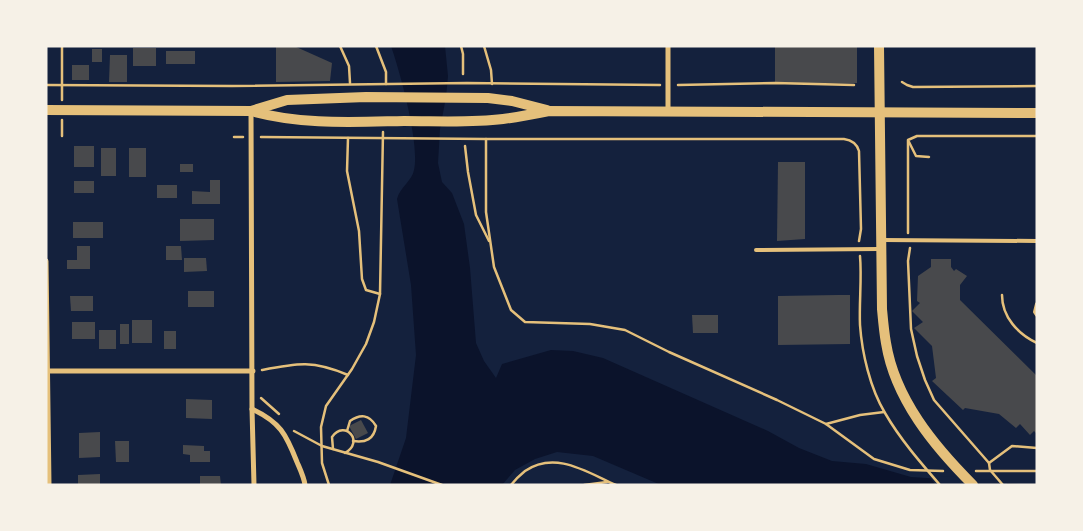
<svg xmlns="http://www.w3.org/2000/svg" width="1083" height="531" viewBox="0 0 1083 531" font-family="Arial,sans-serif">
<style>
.water{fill:#0b132b}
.pier{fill:#14213d}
.building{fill:#48494c}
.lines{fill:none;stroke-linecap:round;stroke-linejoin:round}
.path{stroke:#e5c07b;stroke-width:2.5}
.service{stroke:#e5c07b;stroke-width:4}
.minor{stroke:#e5c07b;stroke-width:5}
.secondary{stroke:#e5c07b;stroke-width:10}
</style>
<rect width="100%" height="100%" fill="#14213d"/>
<path class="water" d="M391 46H445L448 76 446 97 440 129 438 163 442 182 452 193 464 224 470 268 476 343 484 361 496 378 502 364 551 350 573 351 603 358 768 431 799 448 832 461 866 464 911 477 1037 485H661L593 456 557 452 535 459 515 470 502 485H390L406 438 416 355 411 285 397 199C400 187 412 181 414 170 420 144 400 72 391 46Z"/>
<path class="pier" d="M928 475 1005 481 1008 485H936Z"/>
<g class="building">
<path d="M276 46H294L332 63 330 81 276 82Z"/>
<rect x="775" y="46" width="82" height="37"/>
<rect x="133" y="48" width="23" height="18"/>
<rect x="92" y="49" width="10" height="13"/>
<rect x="166" y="51" width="29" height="13"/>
<path d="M110 55H127V82H109Z"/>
<rect x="72" y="65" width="17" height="15"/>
<rect x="74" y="146" width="20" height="21"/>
<rect x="101" y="148" width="15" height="28"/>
<rect x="129" y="148" width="17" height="29"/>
<path d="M778 162H805V239L777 241Z"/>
<rect x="180" y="164" width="13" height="8"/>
<path d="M210 180H220V204H192V191L210 192Z"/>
<rect x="74" y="181" width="20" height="12"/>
<rect x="157" y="185" width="20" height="13"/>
<path d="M180 219H214V240L180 241Z"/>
<rect x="73" y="222" width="30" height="16"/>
<path d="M77 246H90V269H67V260H77Z"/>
<path d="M166 246H181L182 260H166Z"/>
<path d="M184 258H206L207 271 184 272Z"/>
<path d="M931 259H951V267L954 271 956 269 967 276 960 285V300L1037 376V434L1034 431 1030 435 1020 424 1016 428 999 414 965 408 963 410 932 381 936 378 932 346 914 328 923 322 912 311 920 303 917 301 918 276 931 267Z"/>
<rect x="188" y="291" width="26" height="16"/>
<path d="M838 295H850V344L778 345V296Z"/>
<path d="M70 296H93V311H71Z"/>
<path d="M692 315H718V333H693Z"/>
<rect x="132" y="320" width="20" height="23"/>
<rect x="72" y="322" width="23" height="17"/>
<rect x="120" y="324" width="9" height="20"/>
<rect x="99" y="330" width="17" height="19"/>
<rect x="164" y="331" width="12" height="18"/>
<path d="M186 399 212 400V419L186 418Z"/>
<path d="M361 420 368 433 356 439 349 426Z"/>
<path d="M100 432V457L79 458V433Z"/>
<path d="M115 441H129V462H116Z"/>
<path d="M183 445 204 446V451H210V462H190V455L183 454Z"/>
<path d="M100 474V485H78V475Z"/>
<path d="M200 476H220L221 485H200Z"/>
</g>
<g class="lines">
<g class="path">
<path d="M62 46V100"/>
<path d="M340 46 349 66 350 83"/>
<path d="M376 46 386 72V84"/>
<path d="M461 46 463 54V74"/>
<path d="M484 46 491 70 492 84"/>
<path d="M902 82 907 85 913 87 1037 86"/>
<path d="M46 85 232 86 467 83 660 85"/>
<path d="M678 85 775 83 854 85"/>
<path d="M62 120V136"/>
<path d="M234 137H243"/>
<path d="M261 137 486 139H844C851 140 857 144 859 151L861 229 859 241"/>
<path d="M348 138 347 171 359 231 362 279 366 290 380 294"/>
<path d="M486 139V212L494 267 511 310 525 322 590 324 625 330 669 352 777 400 826 424 874 459 910 470 943 471"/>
<path d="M909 142 916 156 929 157"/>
<path d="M465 146 468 172 476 215 489 241"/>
<path d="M908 233V140L917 136H1037"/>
<path d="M910 248 908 261 911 329 917 356 925 380 934 400 989 463 1012 446 1037 448"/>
<path d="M860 256C862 279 859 302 860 325 862 353 870 388 885 413 900 439 920 462 940 485"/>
<path d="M1002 295C1002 317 1018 334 1037 343"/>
<path d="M262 370C298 363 313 360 348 375"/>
<path d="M261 398 279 414"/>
<path d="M826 424 860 415 884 412"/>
<path d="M294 431 322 446 378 462 442 485"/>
<path d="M347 431 350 421C360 414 369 414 376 426 374 439 366 443 353 441"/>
<path d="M333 449 332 437C345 419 365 442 345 453"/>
<path d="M989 463 990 470 1003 485"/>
<path d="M976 471H1037"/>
<path d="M329 485 322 463 321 427 326 406 352 369 366 344 374 322 380 294 383 132"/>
<path d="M511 485C515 480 520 475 525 471 556 450 588 473 616 485"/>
<path d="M584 485 607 482"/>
</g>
<g class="service">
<path d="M882 240 1037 241"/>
<path d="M756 250 879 249"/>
<path d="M1037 304 1035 312 1037 315"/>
</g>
<g class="minor">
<path d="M668 46V110"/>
<path d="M251 111 252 409 254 485"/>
<path d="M46 261 49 485"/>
<path d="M46 371H253"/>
<path d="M252 409C280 422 286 434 297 462 300 469 304 477 305 485"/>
</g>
<g class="secondary">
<path d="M879 46 882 309C883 320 884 332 886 343 895 399 934 446 973 485"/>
<path d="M46 110 251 111C301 125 352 122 404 121 437 121 471 123 503 119 519 117 534 114 549 111L1037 113"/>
<path d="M251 111 287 100 366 97 488 98 512 101 547 110"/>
</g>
</g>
<rect width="1083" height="531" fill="none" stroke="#f6f1e7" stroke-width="95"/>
</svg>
